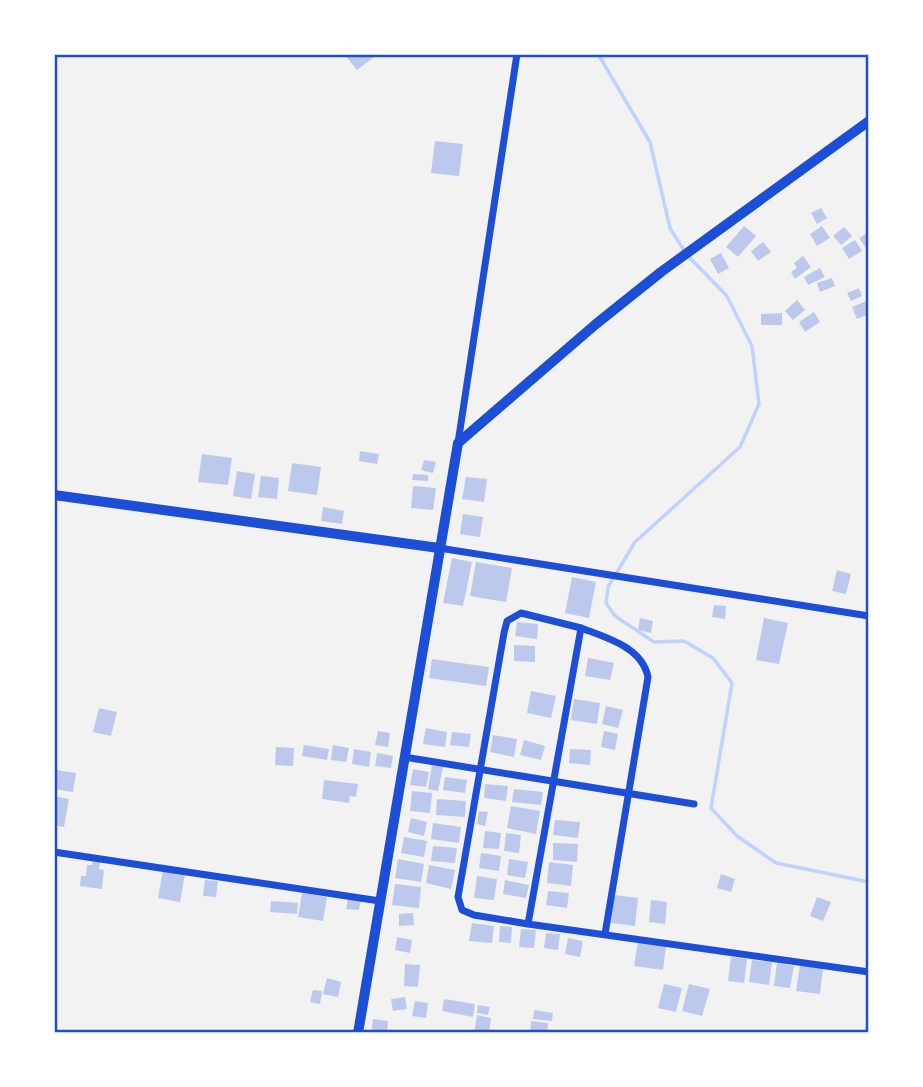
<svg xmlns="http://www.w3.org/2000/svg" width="923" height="1087" viewBox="0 0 923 1087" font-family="'Asap Condensed',sans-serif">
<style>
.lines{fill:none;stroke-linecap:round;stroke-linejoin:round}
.stream{stroke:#bfd3fe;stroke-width:3.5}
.building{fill:#bdc9ec}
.minor{stroke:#1d4ed8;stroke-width:7}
.tertiary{stroke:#1d4ed8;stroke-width:10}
.neatline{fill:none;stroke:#1d4ed8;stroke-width:2.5}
</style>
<rect width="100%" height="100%" fill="#f2f2f2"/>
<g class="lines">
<g class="stream">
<path d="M598 54 650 142 670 228 683 249"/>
<path d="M690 258 727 296 752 346 759 404 740 447 635 542 608 587 606 603 615 616 654 642 684 641 713 658 732 683 711 808 737 836 776 863 869 882"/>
</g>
</g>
<g class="building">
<path d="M344 54H372L374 57 357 70Z"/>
<path d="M435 141 463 144 459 176 431 173Z"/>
<path d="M821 208 827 218 817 224 811 213Z"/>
<path d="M744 226 756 236 738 257 726 247Z"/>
<path d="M822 226 830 238 817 246 810 234Z"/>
<path d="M844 227 852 236 841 245 833 236Z"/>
<path d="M869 232V252L859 238Z"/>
<path d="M855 240 862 251 849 259 842 248Z"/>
<path d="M763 242 771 252 758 261 751 251Z"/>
<path d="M721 253 729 268 718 274 710 259Z"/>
<path d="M803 256 811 267 795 279 791 272 797 268 794 263Z"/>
<path d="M820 268 825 277 808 285 804 277Z"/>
<path d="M832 278 835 286 820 292 817 283Z"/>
<path d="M859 288 862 296 851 301 847 293Z"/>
<path d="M797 300 805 310 793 320 785 311Z"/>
<path d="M869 300V314L857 319 852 307Z"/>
<path d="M814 312 820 322 805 332 799 322Z"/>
<path d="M782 313V325H761V314Z"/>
<path d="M360 451 379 454 377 464 359 461Z"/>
<path d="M202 454 232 458 228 485 198 482Z"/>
<path d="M424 460 436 462 433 473 421 470Z"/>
<path d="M292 463 321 467 317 495 288 491Z"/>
<path d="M237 471 255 474 251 499 233 496Z"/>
<path d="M413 474 428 475V481L412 480Z"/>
<path d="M261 476 279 478 277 499 258 497Z"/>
<path d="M466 477 487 479 484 502 462 499Z"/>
<path d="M413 486 436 488 433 510 411 508Z"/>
<path d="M323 507 344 511 342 524 321 521Z"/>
<path d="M463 514 483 517 480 537 460 534Z"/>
<path d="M452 558 472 562 463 606 443 603Z"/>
<path d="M476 562 512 568 506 602 470 596Z"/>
<path d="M837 570 851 574 846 594 832 591Z"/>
<path d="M572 577 596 582 589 618 565 613Z"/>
<path d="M714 605 726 606 725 619 712 617Z"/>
<path d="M640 618 653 621 651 633 638 630Z"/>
<path d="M764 618 788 623 779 664 756 660Z"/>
<path d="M517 622 538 624 537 639 515 636Z"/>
<path d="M514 645 535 646V662L514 661Z"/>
<path d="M588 658 614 663 610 680 585 676Z"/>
<path d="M432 659 489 667 486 686 429 678Z"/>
<path d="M531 691 556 696 551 718 527 713Z"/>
<path d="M574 699 600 703 597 724 571 720Z"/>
<path d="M606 706 623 710 618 728 602 724Z"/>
<path d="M99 708 117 712 111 736 93 732Z"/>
<path d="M426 728 447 732 445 747 423 744Z"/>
<path d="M378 731 390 733 388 747 375 745Z"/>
<path d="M604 731 618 734 615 750 601 747Z"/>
<path d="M452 732 471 734 469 747 450 745Z"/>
<path d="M493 735 517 739 514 757 490 752Z"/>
<path d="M524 740 545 746 541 760 520 755Z"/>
<path d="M304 745 329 749 327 760 302 756Z"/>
<path d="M333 745 349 748 346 762 331 760Z"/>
<path d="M276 747 294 748 293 766 275 765Z"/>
<path d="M354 749 371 752 369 767 352 764Z"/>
<path d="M570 749 591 750 590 765 569 763Z"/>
<path d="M377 753 393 756 391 768 375 766Z"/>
<path d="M54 762 57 763 56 770 76 773 73 792 54 789Z"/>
<path d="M432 765 443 767 438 791 428 789Z"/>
<path d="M413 769 429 772 426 787 410 785Z"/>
<path d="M445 777 467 780 465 793 443 790Z"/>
<path d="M324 780 358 784 356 797 350 796 349 803 322 799Z"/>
<path d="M485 784 508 786 506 801 484 798Z"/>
<path d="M514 789 543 792 541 805 512 802Z"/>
<path d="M412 791 432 793 430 813 410 811Z"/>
<path d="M54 796 69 799 64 827 54 825Z"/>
<path d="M437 799 466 801 465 817 436 815Z"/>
<path d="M511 806 540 811 536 834 507 828Z"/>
<path d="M479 811 488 812 485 826 477 824Z"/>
<path d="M411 818 427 822 424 836 408 832Z"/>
<path d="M555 820 580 822 578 838 553 835Z"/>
<path d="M433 823 461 827 459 843 431 839Z"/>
<path d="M485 831 501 833 499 849 483 848Z"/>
<path d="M506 833 521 835 519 853 504 851Z"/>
<path d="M404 837 427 841 424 857 401 853Z"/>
<path d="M553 843 578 844 577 862 553 860Z"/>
<path d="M433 846 457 848 455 863 431 861Z"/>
<path d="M481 853 501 856 499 871 479 868Z"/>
<path d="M398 859 424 864 421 882 395 878Z"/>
<path d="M509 859 528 862 525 878 507 875Z"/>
<path d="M93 861 100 862 99 869 104 870 102 889 80 886 81 876H86L87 865H92Z"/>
<path d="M549 862 573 865 571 886 547 883Z"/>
<path d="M429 865 455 870 451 889 426 883Z"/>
<path d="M163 870 185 874 180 902 158 898Z"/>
<path d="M721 874 735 879 731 892 717 888Z"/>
<path d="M477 876 497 879 494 900 474 898Z"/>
<path d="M205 880 218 881 216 897 203 896Z"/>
<path d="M505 880 529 885 526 898 503 894Z"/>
<path d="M395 884 421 887 419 908 392 905Z"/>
<path d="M548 891 569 893 567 908 546 905Z"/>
<path d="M302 893 327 897 323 921 298 917Z"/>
<path d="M614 895 638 898 635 926 611 923Z"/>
<path d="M817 897 831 902 823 921 810 916Z"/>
<path d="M348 898 361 900 359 910 346 909Z"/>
<path d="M651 900 667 902 665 924 649 922Z"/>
<path d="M271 901 298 903 297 914 270 912Z"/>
<path d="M413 913 414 925 399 926V914Z"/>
<path d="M472 923 494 926 492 943 469 941Z"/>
<path d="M500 926 512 927 511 943 499 942Z"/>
<path d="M521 929 536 930 534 948 519 947Z"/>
<path d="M546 933 560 934 558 950 544 948Z"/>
<path d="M397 937 412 940 410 953 395 950Z"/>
<path d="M568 938 583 941 580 957 565 954Z"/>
<path d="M638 942 666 946 663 970 634 966Z"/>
<path d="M731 957 747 959 744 983 728 981Z"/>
<path d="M752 960 772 962 769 985 749 982Z"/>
<path d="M777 963 794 966 790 988 774 986Z"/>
<path d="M405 964 420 965 418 987 404 986Z"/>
<path d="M800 965 823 969 820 994 796 991Z"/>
<path d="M327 978 341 982 338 997 323 994Z"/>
<path d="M664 984 682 988 676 1012 658 1008Z"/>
<path d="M689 984 710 989 702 1016 682 1011Z"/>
<path d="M313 990 322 991 320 1004 310 1002Z"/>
<path d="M405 997 407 1009 393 1011 391 999Z"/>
<path d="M444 999 475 1004 473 1017 442 1011Z"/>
<path d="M415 1001 428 1003 426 1018 412 1016Z"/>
<path d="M478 1005 490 1007 488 1015 477 1013Z"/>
<path d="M534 1010 553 1013 552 1021 533 1019Z"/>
<path d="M477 1015 491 1018 489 1033H474Z"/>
<path d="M373 1019 388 1021 387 1033H371Z"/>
<path d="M531 1021 548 1023 547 1033H530Z"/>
</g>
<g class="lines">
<g class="minor">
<path d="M458 443 517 54"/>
<path d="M439 548 869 616"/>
<path d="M581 628C607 638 642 647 648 677L605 934"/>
<path d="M404 757 694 804"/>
<path d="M54 852 380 901"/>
<path d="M528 924 581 628 521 613 507 621 504 633 458 897 462 910 474 915 528 924 869 972"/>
</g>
<g class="tertiary">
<path d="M54 495 439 548"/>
<path d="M358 1033 458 443 596 324 661 272 869 121"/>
</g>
</g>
<rect width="923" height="1087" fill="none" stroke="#ffffff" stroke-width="112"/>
<rect x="56" y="56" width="811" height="975" class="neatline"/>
</svg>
